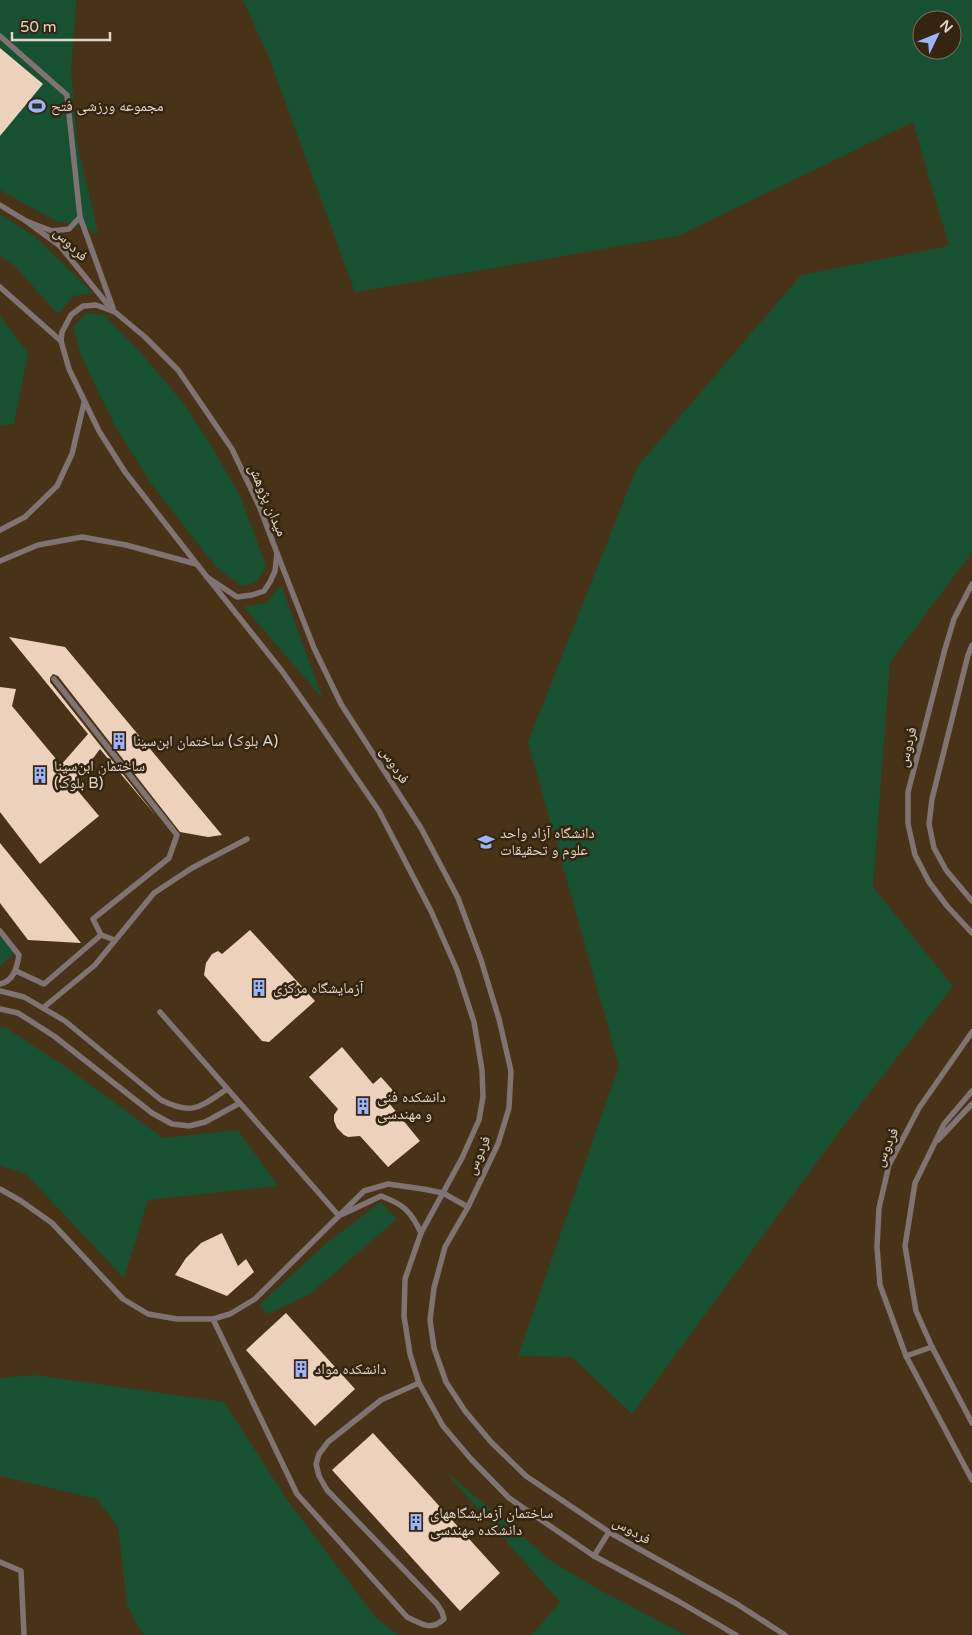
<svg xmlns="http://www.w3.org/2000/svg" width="972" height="1635" viewBox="0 0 972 1635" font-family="'Varela Round','Noto Naskh Arabic',sans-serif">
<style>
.built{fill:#483318;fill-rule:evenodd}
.green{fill:#175132;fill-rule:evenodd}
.building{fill:#ecd2bd}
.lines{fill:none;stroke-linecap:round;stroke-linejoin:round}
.lane{stroke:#817273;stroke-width:5.5}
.labels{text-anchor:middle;stroke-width:5;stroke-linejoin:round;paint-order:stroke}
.poi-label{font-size:15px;fill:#e0d6c9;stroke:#352510;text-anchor:start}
.street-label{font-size:15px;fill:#e0d6c9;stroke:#352510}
</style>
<rect width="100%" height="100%" fill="#3f2f1a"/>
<path class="built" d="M0 0H972V1635H0ZM922 20H952V50H922Z"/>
<g class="green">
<path d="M0 0H76L71 70 77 142 98 234 72 223 58 222 0 190Z"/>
<path d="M243 0H972V552L890 662 873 887 953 986 842 1128 632 1414 572 1357 518 1356 619 1066 528 742 637 467 801 275 949 246 913 122 678 236 355 292 268 55ZM922 20H952V50H922Z"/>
<path d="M0 214 34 236 93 293 73 296 58 314 14 265 0 256Z"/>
<path d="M86 313 104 315 141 353 184 404 212 447 241 498 266 566 257 582 242 586 216 567 150 482 114 424 80 353 73 327Z"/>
<path d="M0 316 28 353 14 424 0 426Z"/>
<path d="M281 585 323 699 244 607 266 603Z"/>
<path d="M0 936 15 953 0 966Z"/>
<path d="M0 1027H5L66 1067 163 1138 238 1130 278 1186 148 1200 124 1278 26 1174 0 1166Z"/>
<path d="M381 1202 397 1219 310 1294 268 1314 259 1305 329 1241Z"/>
<path d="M35 1375 224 1402 288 1501 376 1618 398 1635H143L127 1605 118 1527 97 1499 0 1476V1378Z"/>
<path d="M443 1469 551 1561 589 1584 685 1635H532L560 1602Z"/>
</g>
<g class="building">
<path d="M0 48 43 84 0 136Z"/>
<path d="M9 637 65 647 222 835 208 837 180 832 58 676 53 674 50 678V682L156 816 100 749 73 785 99 816 40 864 0 812V687L16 689 12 706 61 765 88 734Z"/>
<path d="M0 843 26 875 81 943 28 940 0 903Z"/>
<path d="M250 930 315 1001 269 1042 262 1041 204 975 206 963 212 954 218 951 222 954Z"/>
<path d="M342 1047 373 1084 381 1077 397 1095 389 1103 420 1141 388 1167 360 1136 348 1137 344 1135 337 1128 334 1121V1115L338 1109 309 1077Z"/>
<path d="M222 1233 238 1266 246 1259 254 1272 227 1296 175 1275 186 1258 201 1243Z"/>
<path d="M286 1313 355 1389 315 1426 246 1350Z"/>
<path d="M373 1433 500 1573 460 1611 332 1470Z"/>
</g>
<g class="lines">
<g class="lane">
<path d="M0 36 67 95 80 217 69 229 52 231 26 221"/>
<path d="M0 205 26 221 60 246 113 311"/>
<path d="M80 217 113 308"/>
<path d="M0 287 61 341"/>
<path d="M96 305 115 312 145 337 178 370 232 449 260 508 277 553 275 571 270 582 264 591 252 595 237 597 207 577 125 472 99 431 69 369 61 341 62 332 71 315 83 306Z"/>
<path d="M0 530 25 517 57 486 72 454 84 403"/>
<path d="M277 553 314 648 341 704 421 828 458 898 481 960 499 1019 511 1071 509 1108 498 1144 468 1207 445 1247 434 1288 430 1320 434 1348 446 1382 465 1411 491 1442 526 1476 609 1532 737 1604 785 1635"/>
<path d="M0 561 38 545 82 537 126 545 196 564"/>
<path d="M207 577 282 671 316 719 379 811 431 911 457 970 474 1022 482 1070 483 1097 479 1120 462 1158 421 1233 405 1279 404 1316 410 1354 419 1383 443 1426 471 1459 509 1498 594 1556 678 1601 736 1635"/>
<path d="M972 584 954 619 945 649 908 792V824L915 855 929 882 947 906 972 933"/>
<path d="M972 645 968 655 932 799 929 824 934 848 946 870 972 901"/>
<path d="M0 931 19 955C17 967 14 981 0 984"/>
<path d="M101 935 115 940"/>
<path d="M16 971 44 984 101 935 93 919 169 858 177 835 54 679"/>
<path d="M0 991 24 997 65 1021 161 1100C193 1116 200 1107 227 1089"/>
<path d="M43 1008 95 965 154 893 192 868 247 839"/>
<path d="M0 1009 18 1013 54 1036 152 1113 172 1124 189 1126 205 1122 240 1103"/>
<path d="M160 1012 339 1216"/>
<path d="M972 1032 919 1108 889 1165 879 1208 877 1247 880 1285 906 1356 972 1480"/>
<path d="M972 1091 944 1124 915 1183 905 1246 916 1311 932 1347 972 1423"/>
<path d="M938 1140 972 1104"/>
<path d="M0 1189 21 1201 52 1223 123 1299 148 1314 177 1319H213L230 1314 255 1299 364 1191 388 1184 423 1189 443 1193 468 1207"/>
<path d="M343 1214 381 1196C403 1204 411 1211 421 1233"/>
<path d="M213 1319 297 1494 407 1617C421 1623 430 1632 444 1619L442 1612 437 1604 327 1490 319 1476 316 1464 319 1454 328 1442 381 1400 419 1383"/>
<path d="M906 1356 932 1347"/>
<path d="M594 1556 609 1532"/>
<path d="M0 1562 21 1571 24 1635"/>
</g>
</g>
<defs>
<g id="stadium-bare" transform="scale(1.35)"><path d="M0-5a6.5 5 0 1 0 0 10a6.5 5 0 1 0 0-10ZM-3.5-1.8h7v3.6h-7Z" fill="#9bb4fd" stroke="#352510" stroke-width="2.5" paint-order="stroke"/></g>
<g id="building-bare" transform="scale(1.35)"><path d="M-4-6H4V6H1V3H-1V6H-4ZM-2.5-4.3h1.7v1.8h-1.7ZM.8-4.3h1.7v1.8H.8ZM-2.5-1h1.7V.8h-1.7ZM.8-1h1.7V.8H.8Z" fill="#9bb4fd" stroke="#352510" stroke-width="2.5" paint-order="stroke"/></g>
<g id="university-bare" transform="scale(1.35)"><path d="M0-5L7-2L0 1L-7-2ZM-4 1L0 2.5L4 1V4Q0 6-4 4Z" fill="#9bb4fd" stroke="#352510" stroke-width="2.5" paint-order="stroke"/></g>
</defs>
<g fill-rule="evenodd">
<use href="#stadium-bare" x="37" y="106"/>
<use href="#building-bare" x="119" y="741"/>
<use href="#building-bare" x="40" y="775"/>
<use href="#university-bare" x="486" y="842"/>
<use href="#building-bare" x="259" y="988"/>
<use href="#building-bare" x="363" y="1106"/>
<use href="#building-bare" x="301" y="1369"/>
<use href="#building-bare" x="416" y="1522"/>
</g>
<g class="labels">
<g class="poi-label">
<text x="51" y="111">مجموعه ورزشی فتح</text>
<text x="133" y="746">ساختمان ابن‌سینا (بلوک A)</text>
<text x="54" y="771">ساختمان ابن‌سینا<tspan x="54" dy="17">(بلوک B)</tspan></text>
<text x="500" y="838">دانشگاه آزاد واحد<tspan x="500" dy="17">علوم و تحقیقات</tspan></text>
<text x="273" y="993">آزمایشگاه مرکزی</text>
<text x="377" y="1102">دانشکده فنی<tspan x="377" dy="17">و مهندسی</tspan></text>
<text x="315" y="1374">دانشکده مواد</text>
<text x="430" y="1518">ساختمان آزمایشگاههای<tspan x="430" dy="17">دانشکده مهندسی</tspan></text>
</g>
<g class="street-label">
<text transform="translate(71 244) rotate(45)" y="5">فردوس</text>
<text transform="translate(268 500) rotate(67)" y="5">میدان پژوهش</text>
<text transform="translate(907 747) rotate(-76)" y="5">فردوس</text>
<text transform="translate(395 765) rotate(57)" y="5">فردوس</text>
<text transform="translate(886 1147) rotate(-66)" y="5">فردوس</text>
<text transform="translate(478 1155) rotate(-66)" y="5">فردوس</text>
<text transform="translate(632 1530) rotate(30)" y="5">فردوس</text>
</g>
</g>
<g transform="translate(937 35) rotate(47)"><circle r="24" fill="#352510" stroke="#796c5a"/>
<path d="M0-4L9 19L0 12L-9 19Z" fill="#9bb4fd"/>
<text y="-8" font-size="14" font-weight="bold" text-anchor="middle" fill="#e0d6c9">N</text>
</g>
<path d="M12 32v8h98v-8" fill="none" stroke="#e0d6c9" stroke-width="2.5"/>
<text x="20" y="32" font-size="15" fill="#e0d6c9" stroke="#352510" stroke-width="4" paint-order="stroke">50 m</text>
</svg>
